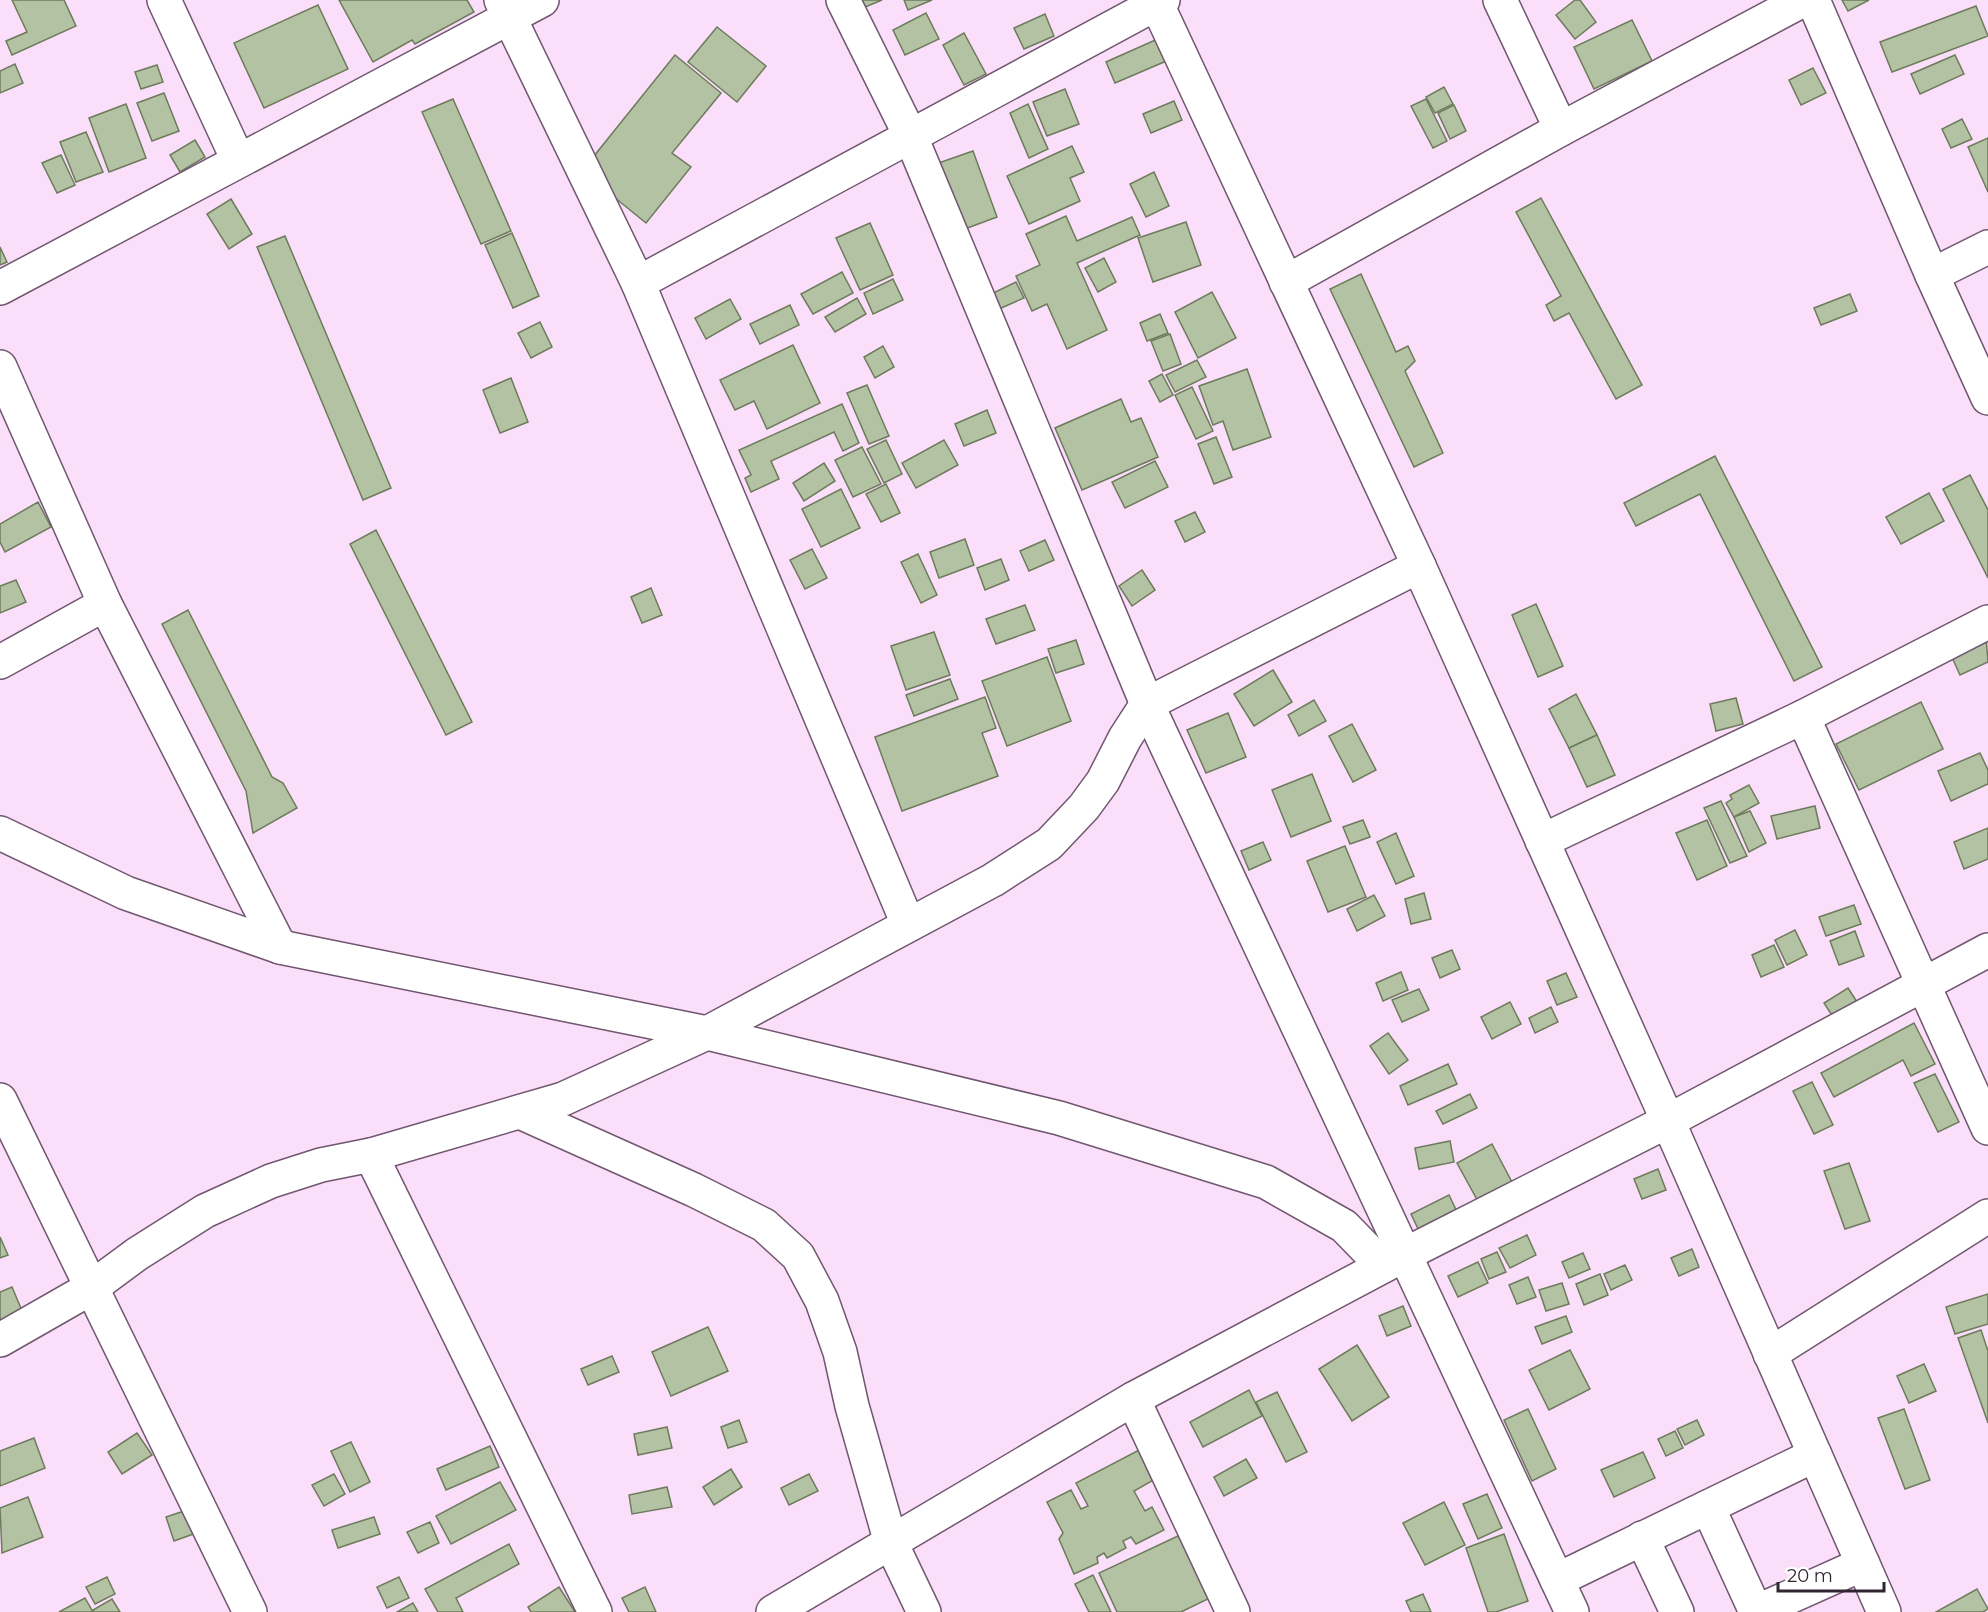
<svg xmlns="http://www.w3.org/2000/svg" width="1988" height="1612" viewBox="0 0 1988 1612" font-family="Montserrat,sans-serif">
<style>
.building{fill:#b3c2a2;stroke:#6d7b5d;stroke-width:1.5}
.lines{fill:none;stroke-linecap:round;stroke-linejoin:round}
.street-casing{stroke:#70576f;stroke-width:36}
.street{stroke:#fff;stroke-width:33}
</style>
<rect width="100%" height="100%" fill="#fbdef9"/>
<g class="building">
<path d="M12 0H64L76 26 12 55 6 41 27 32Z"/>
<path d="M339 0H467L474 12 415 44 412 40 373 62Z"/>
<path d="M848 0H882L853 12Z"/>
<path d="M904 0H932L908 10Z"/>
<path d="M1575 0H1580L1596 22 1575 39 1556 15Z"/>
<path d="M1842 0H1869L1848 11Z"/>
<path d="M318 5 348 69 264 108 234 43Z"/>
<path d="M1976 6 1988 36 1892 72 1880 42Z"/>
<path d="M926 13 939 39 905 55 893 30Z"/>
<path d="M1045 14 1054 36 1024 49 1014 28Z"/>
<path d="M1632 20 1652 61 1594 89 1574 47Z"/>
<path d="M717 27 766 66 737 102 688 62Z"/>
<path d="M964 33 986 74 964 85 943 45Z"/>
<path d="M1162 37 1171 59 1115 83 1106 62Z"/>
<path d="M675 55 721 93 672 153 691 167 646 223 582 171Z"/>
<path d="M1955 55 1964 74 1920 94 1911 74Z"/>
<path d="M15 64 23 83 0 93V71Z"/>
<path d="M157 65 163 82 141 89 135 72Z"/>
<path d="M1813 68 1826 93 1801 105 1789 80Z"/>
<path d="M1444 87 1453 104 1435 113 1426 97Z"/>
<path d="M1065 89 1079 124 1047 136 1033 102Z"/>
<path d="M164 93 179 131 152 141 137 103Z"/>
<path d="M453 99 511 231 481 244 422 112Z"/>
<path d="M1426 99 1447 141 1433 148 1411 106Z"/>
<path d="M1174 101 1182 120 1151 133 1143 114Z"/>
<path d="M126 104 146 158 109 172 89 118Z"/>
<path d="M1028 104 1048 149 1029 158 1010 113Z"/>
<path d="M1454 105 1466 131 1450 139 1438 113Z"/>
<path d="M1962 119 1972 139 1951 148 1942 129Z"/>
<path d="M86 132 103 172 76 182 60 142Z"/>
<path d="M1988 138V192L1968 147Z"/>
<path d="M195 140 205 157 180 172 170 155Z"/>
<path d="M1072 146 1084 172 1070 178 1080 201 1029 224 1007 176Z"/>
<path d="M973 151 997 217 954 233 930 166Z"/>
<path d="M61 155 75 185 57 193 42 163Z"/>
<path d="M1154 172 1169 206 1146 217 1130 184Z"/>
<path d="M1541 198 1642 385 1616 399 1569 313 1554 321 1546 305 1561 296 1516 212Z"/>
<path d="M231 199 252 234 229 249 207 214Z"/>
<path d="M1066 216 1077 241 1132 217 1140 235 1077 263 1107 330 1067 349 1047 304 1032 311 1016 276 1040 265 1026 234Z"/>
<path d="M1186 222 1201 265 1153 282 1138 238Z"/>
<path d="M870 223 893 275 860 290 836 238Z"/>
<path d="M512 233 539 296 513 308 485 245Z"/>
<path d="M285 236 391 488 363 500 257 247Z"/>
<path d="M0 247 7 262 0 265Z"/>
<path d="M1104 258 1116 282 1098 292 1085 268Z"/>
<path d="M842 272 853 293 813 314 801 294Z"/>
<path d="M1361 274 1396 352 1408 346 1415 361 1405 371 1443 453 1414 467 1330 289Z"/>
<path d="M893 279 903 300 873 314 864 293Z"/>
<path d="M1016 282 1024 298 999 309 991 294Z"/>
<path d="M1212 292 1236 338 1198 358 1175 312Z"/>
<path d="M1850 294 1857 311 1821 325 1814 308Z"/>
<path d="M857 298 866 314 835 332 825 317Z"/>
<path d="M730 299 741 319 706 339 695 318Z"/>
<path d="M790 305 799 325 760 344 750 324Z"/>
<path d="M1160 314 1168 333 1147 341 1140 323Z"/>
<path d="M540 322 552 347 531 358 518 333Z"/>
<path d="M1170 334 1181 364 1163 371 1151 341Z"/>
<path d="M793 345 820 403 767 429 754 401 735 410 720 380Z"/>
<path d="M883 346 894 367 875 378 864 357Z"/>
<path d="M1197 360 1206 377 1175 392 1166 375Z"/>
<path d="M1247 369 1271 437 1233 450 1223 421 1213 425 1199 386Z"/>
<path d="M1162 374 1173 395 1160 402 1149 381Z"/>
<path d="M511 378 528 422 500 433 483 390Z"/>
<path d="M867 385 889 436 869 444 847 393Z"/>
<path d="M1192 387 1213 431 1196 439 1175 395Z"/>
<path d="M1121 399 1131 422 1141 418 1158 457 1082 490 1055 428Z"/>
<path d="M842 404 859 443 843 451 834 432 771 461 779 479 751 492 745 478 751 475 739 450Z"/>
<path d="M987 410 996 433 964 446 955 424Z"/>
<path d="M1216 437 1232 477 1214 484 1198 444Z"/>
<path d="M886 440 902 474 884 483 867 449Z"/>
<path d="M944 440 958 465 916 488 902 463Z"/>
<path d="M862 447 881 484 853 497 835 460Z"/>
<path d="M1715 456 1822 667 1794 681 1700 494 1636 526 1624 503Z"/>
<path d="M1155 461 1168 487 1125 508 1112 482Z"/>
<path d="M824 463 835 481 804 501 793 483Z"/>
<path d="M1970 475 1988 510V578L1943 489Z"/>
<path d="M886 484 900 513 881 522 866 494Z"/>
<path d="M841 489 860 528 821 547 802 509Z"/>
<path d="M1929 493 1944 521 1901 544 1886 517Z"/>
<path d="M38 502 51 527 5 552 0 542V524Z"/>
<path d="M1195 512 1205 532 1185 542 1175 521Z"/>
<path d="M376 530 472 722 446 735 350 544Z"/>
<path d="M965 539 974 565 939 578 930 552Z"/>
<path d="M1045 540 1054 560 1029 571 1020 551Z"/>
<path d="M812 549 827 578 805 589 790 560Z"/>
<path d="M918 554 937 595 921 603 901 562Z"/>
<path d="M1001 559 1009 580 985 590 977 568Z"/>
<path d="M1142 570 1155 590 1132 606 1119 586Z"/>
<path d="M16 580 26 602 0 613V586Z"/>
<path d="M651 588 662 615 642 623 631 597Z"/>
<path d="M1536 604 1563 666 1538 677 1512 615Z"/>
<path d="M1025 605 1035 630 996 644 986 619Z"/>
<path d="M188 610 272 777 283 783 297 808 253 833 246 791 162 624Z"/>
<path d="M934 632 950 675 906 690 891 646Z"/>
<path d="M1986 637 1988 662 1960 675 1950 653Z"/>
<path d="M1076 640 1084 664 1056 673 1048 649Z"/>
<path d="M1047 657 1071 721 1007 746 982 681Z"/>
<path d="M1273 670 1292 702 1254 726 1234 694Z"/>
<path d="M950 679 958 699 914 716 906 695Z"/>
<path d="M1576 694 1597 735 1569 748 1549 709Z"/>
<path d="M985 697 996 728 982 733 998 776 902 811 875 737Z"/>
<path d="M1736 698 1743 724 1716 731 1710 704Z"/>
<path d="M1314 700 1326 721 1299 736 1288 715Z"/>
<path d="M1921 702 1943 749 1859 790 1836 744Z"/>
<path d="M1228 713 1246 757 1206 773 1187 730Z"/>
<path d="M1352 724 1376 770 1353 782 1329 736Z"/>
<path d="M1597 735 1615 775 1587 787 1569 748Z"/>
<path d="M1980 753 1988 770V784L1951 801 1938 771Z"/>
<path d="M1312 774 1331 821 1291 837 1272 790Z"/>
<path d="M1749 785 1759 803 1734 817 1726 803 1732 799 1730 795Z"/>
<path d="M1721 801 1747 856 1730 863 1704 808Z"/>
<path d="M1815 806 1820 828 1777 839 1771 816Z"/>
<path d="M1750 811 1766 843 1749 852 1734 817Z"/>
<path d="M1363 820 1370 837 1350 844 1343 827Z"/>
<path d="M1707 820 1727 866 1697 880 1676 833Z"/>
<path d="M1988 828V859L1964 869 1954 842Z"/>
<path d="M1396 833 1414 876 1396 884 1377 842Z"/>
<path d="M1263 842 1271 860 1249 870 1241 851Z"/>
<path d="M1345 846 1366 897 1328 912 1307 861Z"/>
<path d="M1424 893 1431 919 1411 924 1405 899Z"/>
<path d="M1374 895 1385 916 1357 931 1347 909Z"/>
<path d="M1854 905 1861 924 1826 936 1819 917Z"/>
<path d="M1795 930 1807 955 1787 965 1775 940Z"/>
<path d="M1855 931 1864 956 1839 965 1830 941Z"/>
<path d="M1774 945 1784 967 1761 977 1752 955Z"/>
<path d="M1452 950 1460 969 1440 978 1432 958Z"/>
<path d="M1401 972 1408 990 1383 1001 1376 983Z"/>
<path d="M1566 973 1577 997 1557 1005 1547 981Z"/>
<path d="M1848 988 1859 1005 1835 1020 1824 1003Z"/>
<path d="M1419 989 1429 1010 1402 1022 1392 1000Z"/>
<path d="M1510 1002 1521 1024 1492 1039 1481 1017Z"/>
<path d="M1551 1007 1558 1022 1535 1033 1529 1018Z"/>
<path d="M1914 1023 1935 1064 1911 1076 1903 1060 1834 1097 1821 1073Z"/>
<path d="M1388 1033 1408 1060 1389 1074 1370 1046Z"/>
<path d="M1448 1064 1457 1084 1408 1105 1400 1086Z"/>
<path d="M1935 1074 1959 1122 1938 1132 1914 1083Z"/>
<path d="M1812 1082 1833 1125 1814 1134 1793 1091Z"/>
<path d="M1470 1094 1477 1108 1443 1124 1436 1111Z"/>
<path d="M1450 1141 1454 1162 1419 1169 1415 1148Z"/>
<path d="M1492 1144 1514 1186 1480 1205 1457 1163Z"/>
<path d="M1849 1163 1870 1221 1845 1229 1824 1171Z"/>
<path d="M1658 1169 1666 1190 1642 1199 1634 1179Z"/>
<path d="M1449 1195 1459 1216 1421 1235 1411 1214Z"/>
<path d="M1527 1235 1536 1255 1510 1268 1499 1248Z"/>
<path d="M0 1237 8 1255 0 1258Z"/>
<path d="M1692 1249 1699 1267 1679 1276 1671 1258Z"/>
<path d="M1497 1252 1506 1272 1489 1279 1481 1259Z"/>
<path d="M1583 1253 1590 1269 1569 1278 1562 1262Z"/>
<path d="M1478 1262 1488 1283 1458 1297 1448 1276Z"/>
<path d="M1625 1265 1632 1280 1611 1290 1604 1274Z"/>
<path d="M1600 1274 1608 1295 1584 1305 1576 1284Z"/>
<path d="M1528 1277 1536 1297 1517 1304 1509 1285Z"/>
<path d="M1562 1283 1569 1304 1546 1311 1539 1290Z"/>
<path d="M12 1287 23 1313 0 1323V1292Z"/>
<path d="M1988 1294V1324L1955 1334 1946 1307Z"/>
<path d="M1403 1306 1411 1326 1387 1336 1379 1316Z"/>
<path d="M1566 1316 1572 1332 1542 1344 1535 1327Z"/>
<path d="M708 1327 728 1371 671 1396 652 1352Z"/>
<path d="M1981 1330 1988 1351V1423L1958 1338Z"/>
<path d="M1357 1345 1389 1397 1352 1421 1319 1369Z"/>
<path d="M1570 1350 1590 1389 1549 1410 1529 1370Z"/>
<path d="M612 1356 619 1372 588 1385 581 1369Z"/>
<path d="M1924 1364 1936 1391 1909 1403 1897 1376Z"/>
<path d="M1249 1390 1262 1416 1203 1447 1190 1422Z"/>
<path d="M1277 1392 1307 1452 1286 1462 1256 1402Z"/>
<path d="M1528 1409 1556 1469 1532 1481 1504 1420Z"/>
<path d="M1904 1409 1930 1480 1905 1489 1878 1418Z"/>
<path d="M739 1420 747 1442 728 1448 721 1427Z"/>
<path d="M1697 1420 1704 1435 1685 1445 1677 1429Z"/>
<path d="M667 1427 672 1448 638 1455 634 1434Z"/>
<path d="M1675 1431 1683 1448 1666 1456 1658 1439Z"/>
<path d="M137 1433 152 1455 122 1474 108 1452Z"/>
<path d="M34 1438 45 1468 0 1486V1451Z"/>
<path d="M351 1442 370 1482 350 1492 331 1451Z"/>
<path d="M490 1446 499 1467 446 1490 437 1469Z"/>
<path d="M1141 1449 1157 1478 1134 1491 1145 1511 1152 1507 1164 1530 1136 1544 1131 1537 1123 1541 1126 1548 1107 1558 1104 1553 1097 1557 1098 1563 1074 1574 1059 1539 1063 1533 1047 1502 1071 1490 1081 1509 1088 1506 1076 1483Z"/>
<path d="M1643 1452 1655 1478 1614 1497 1601 1470Z"/>
<path d="M1246 1459 1257 1478 1224 1496 1214 1477Z"/>
<path d="M731 1469 742 1487 714 1505 703 1487Z"/>
<path d="M334 1474 345 1494 324 1506 312 1485Z"/>
<path d="M809 1474 818 1491 789 1505 781 1488Z"/>
<path d="M500 1482 516 1510 451 1544 436 1516Z"/>
<path d="M667 1487 672 1507 632 1514 629 1495Z"/>
<path d="M1487 1494 1502 1528 1478 1539 1463 1504Z"/>
<path d="M28 1497 43 1537 2 1553 0 1508Z"/>
<path d="M1444 1502 1465 1545 1425 1565 1403 1523Z"/>
<path d="M190 1509 199 1532 174 1541 166 1517Z"/>
<path d="M374 1517 380 1534 338 1548 332 1530Z"/>
<path d="M430 1522 439 1543 418 1553 407 1532Z"/>
<path d="M1504 1534 1528 1601 1496 1612H1488L1466 1548Z"/>
<path d="M1180 1535 1210 1598 1181 1612H1117L1099 1573Z"/>
<path d="M509 1544 519 1564 456 1598 463 1612H438L425 1589Z"/>
<path d="M1093 1575 1111 1612H1089L1075 1584Z"/>
<path d="M107 1577 115 1594 95 1604 86 1587Z"/>
<path d="M399 1577 409 1598 387 1608 377 1587Z"/>
<path d="M559 1587 575 1612H531L528 1607Z"/>
<path d="M645 1587 656 1612H629L622 1598Z"/>
<path d="M1977 1589 1988 1609 1983 1612H1936Z"/>
<path d="M1423 1594 1431 1612H1411L1406 1601Z"/>
<path d="M85 1598 93 1612H59Z"/>
<path d="M112 1599 120 1612H94L93 1610Z"/>
<path d="M413 1603 418 1612H397Z"/>
</g>
<g class="lines">
<g class="street-casing">
<g id="street">
<path d="M164 0 238 160"/>
<path d="M501 0 638 283 908 924"/>
<path d="M843 0 911 137 1147 704 1572 1612"/>
<path d="M1155 0 1419 566 1668 1121 1884 1612"/>
<path d="M1500 0 1561 129"/>
<path d="M1813 0 1932 275 1988 398"/>
<path d="M1932 275 1988 247"/>
<path d="M1286 282 1561 129 1803 0"/>
<path d="M638 283 1163 0"/>
<path d="M0 288 542 0"/>
<path d="M0 367 105 604 280 947"/>
<path d="M0 662 105 604"/>
<path d="M1803 717 1988 1128"/>
<path d="M0 833 126 893 280 947 707 1033 1059 1118 1266 1182 1344 1226 1383 1266"/>
<path d="M1542 841 1803 717 1988 622"/>
<path d="M0 1100 250 1612"/>
<path d="M520 1112 694 1190 764 1225 798 1256 822 1301 840 1352 852 1406 891 1543 924 1612"/>
<path d="M371 1155 595 1612"/>
<path d="M0 1340 91 1288 137 1254 205 1211 271 1181 321 1165 371 1155 563 1099 707 1033 993 880 1049 844 1084 807 1103 781 1125 738 1147 704 1419 566"/>
<path d="M1770 1354 1988 1216"/>
<path d="M1133 1399 1233 1612"/>
<path d="M1708 1507 1756 1612"/>
<path d="M1642 1538 1677 1612"/>
<path d="M1557 1580 1815 1455"/>
<path d="M773 1612 1133 1399 1404 1255 1668 1121 1988 950"/>
<path d="M1756 1612 1863 1564"/>
</g>
</g>
<use href="#street" class="street"/>
</g>
<path d="M1778 1582v9h106v-9" fill="none" stroke="#312630" stroke-width="3"/>
<text x="1787" y="1582" font-size="18" fill="#312630" stroke="#ffffff" stroke-width="4.5" paint-order="stroke">20 m</text>
</svg>
